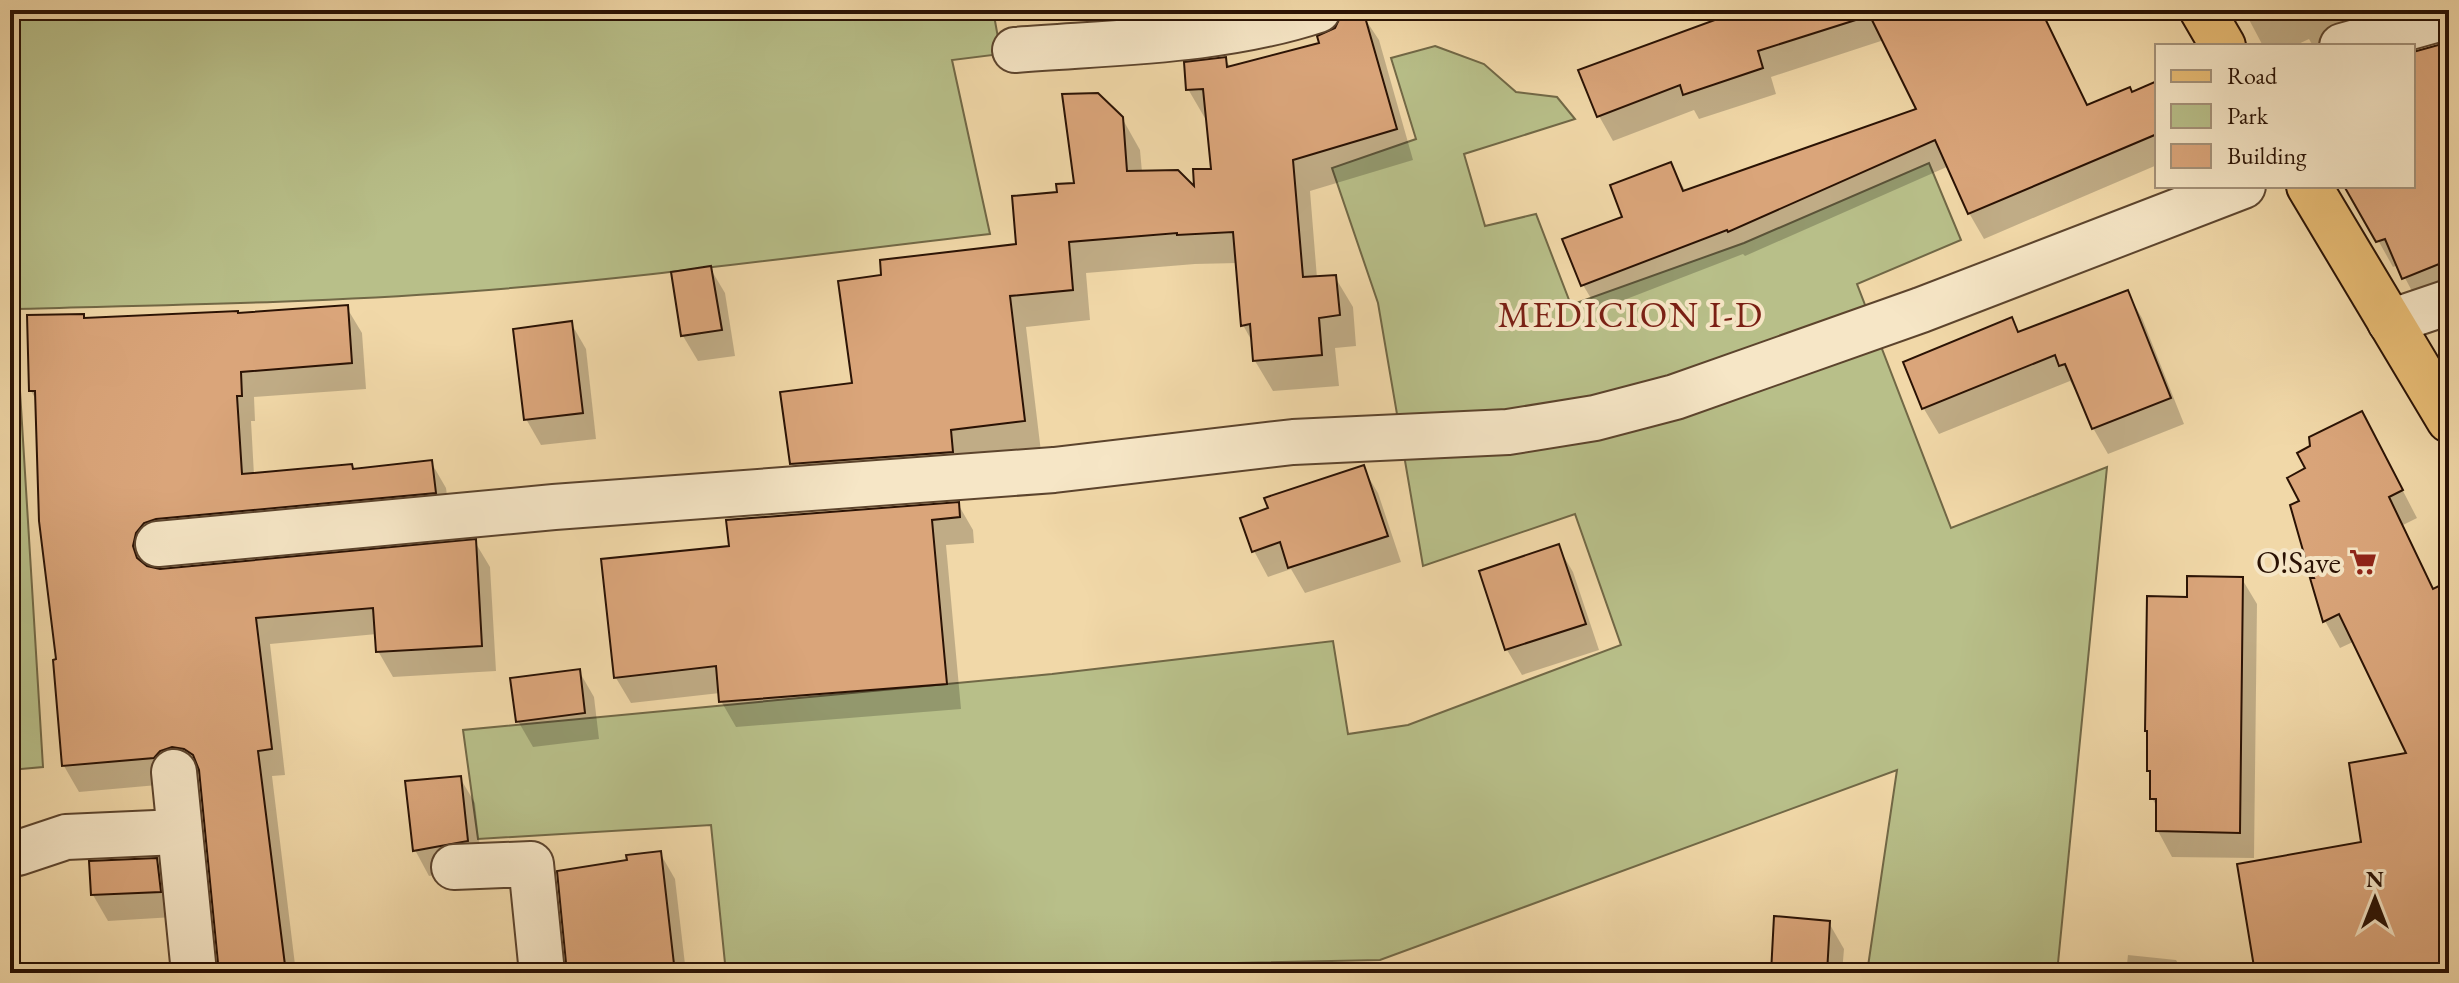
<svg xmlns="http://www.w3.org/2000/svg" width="2459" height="983" viewBox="0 0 2459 983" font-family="'EB Garamond',serif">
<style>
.green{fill:#b8bf89;stroke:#716846;stroke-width:2}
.shadow{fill:#0003}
.building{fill:#daa57a;stroke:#2a1204;stroke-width:2}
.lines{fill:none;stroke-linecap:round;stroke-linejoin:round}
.minor-casing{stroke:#5c442d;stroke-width:48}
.major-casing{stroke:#2a1204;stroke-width:48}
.minor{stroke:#f6e6c6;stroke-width:44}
.major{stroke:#e8bc74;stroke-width:44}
.labels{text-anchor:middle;stroke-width:8;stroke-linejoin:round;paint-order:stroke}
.poi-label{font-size:32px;fill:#2a1204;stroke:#f6e6c6;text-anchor:end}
.quarter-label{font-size:36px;letter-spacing:2px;fill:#7a1f14;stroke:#f6e6c6}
</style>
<rect width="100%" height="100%" fill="#f1d8a8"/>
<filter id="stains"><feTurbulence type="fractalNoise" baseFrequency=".0025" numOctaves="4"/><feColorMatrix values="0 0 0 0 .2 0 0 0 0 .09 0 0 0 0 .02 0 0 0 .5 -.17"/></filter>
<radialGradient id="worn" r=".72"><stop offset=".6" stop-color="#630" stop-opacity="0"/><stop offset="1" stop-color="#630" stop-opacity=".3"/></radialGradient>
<g class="green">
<path d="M10 10H993L1001 54 952 60 990 234C815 254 638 279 462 292 313 303 164 305 15 309L43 767 10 770Z"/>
<path d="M1435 46 1484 64 1516 92 1557 97 1575 119 1464 154 1485 226 1536 214 1571 305 1744 243 1929 163 1961 240 1857 284 1951 528 2107 467 2057 973H1867L1897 770 1380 960 1139 965V973H726L711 825 478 839 463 730 1052 674 1333 641 1348 734 1408 725 1621 645 1575 514 1423 566 1378 303 1332 168 1416 139 1391 58Z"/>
</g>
<g class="shadow">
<path d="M1359 10 1379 40 1413 160 1310 191 1317 278 1335 277 1353 307 1356 346 1335 348 1339 386 1273 391 1255 361 1254 345 1243 325 1238 263 1195 264 1086 273 1090 320 1026 327 1041 452 809 495 792 464 854 385 883 277 1018 246 1059 194 1076 185 1122 118 1140 150 1142 172 1197 191 1213 171 1206 120 1188 89 1225 59 1231 68 1322 45Z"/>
<path d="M1748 10H2041L2088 107 2132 94 2157 83V165L1984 239 1969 213 1949 166 1745 256 1743 254 1598 310 1583 285 1624 219 1670 164 1686 192 1919 110 1884 40 1771 77 1776 94 1699 119 1694 110 1613 141 1599 116 1581 71 1672 36Z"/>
<path d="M2244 10H2449L2334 46H2313L2309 39 2294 46H2263Z"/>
<path d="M2449 44V292L2419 304 2398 265 2393 267 2348 186H2413V54Z"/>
<path d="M710 268 725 293 735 356 698 361 683 336 673 273Z"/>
<path d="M2127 292 2142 318 2184 424 2108 454 2093 428 2078 390 2076 391 2070 381 1939 434 1924 409 1906 363 2011 319 2019 334Z"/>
<path d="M347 308 362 333 366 389 254 397 255 421H251L254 475 354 471 431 462 446 488 450 518 150 559 148 568 160 571 475 542 490 567 496 671 393 677 378 651 377 634 270 644 285 775 272 776 296 973H221L200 774 188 772 169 784 79 792 64 766 38 403 31 391 85 320 238 315Z"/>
<path d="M571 323 586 349 596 439 541 445 526 419Z"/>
<path d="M2377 441 2417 518 2403 525 2434 591 2449 584V799L2355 641 2340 648 2325 621 2317 580Z"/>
<path d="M1363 468 1378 493 1401 562 1305 593 1291 569 1268 577 1254 551Z"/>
<path d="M958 504 973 530 974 543 946 545 961 709 736 727 721 701 720 693 631 703 616 678 731 548Z"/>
<path d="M1558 547 1573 572 1599 650 1522 675 1507 650 1481 572Z"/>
<path d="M2242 579 2257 604 2254 858 2172 857 2158 831V809L2152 798V777L2149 770 2189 599Z"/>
<path d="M579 671 594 697 599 739 533 747 518 721Z"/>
<path d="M460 778 475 803 482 867 429 876 415 850Z"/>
<path d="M2449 825V973H2218L2216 964 2256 968Z"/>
<path d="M660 853 675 879 686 973H569L629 861Z"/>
<path d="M156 860 171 886 174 917 108 921 93 895Z"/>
<path d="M1829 923 1844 949 1842 973H1773Z"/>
<path d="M2128 955 2176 960 2184 973H2126Z"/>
<path d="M1679 963 1684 973H1647L1646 966Z"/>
<path d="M1366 972 1367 973H1321Z"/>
</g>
<g class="building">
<path d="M1352 10H1363L1397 129 1293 160 1303 277 1336 275 1340 315 1319 318 1322 355 1253 361 1250 324 1241 326 1233 232 1177 235V233L1069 242 1073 290 1010 296 1025 421 951 430 953 452 790 464 780 392 852 383 838 281 881 275 880 260 1016 244 1012 196 1057 192 1056 184 1074 183 1062 94 1098 93 1123 117 1127 171 1178 170 1194 186 1193 169H1211L1203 89 1186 90 1184 62 1226 57 1227 67 1319 43 1317 36 1335 28 1342 13Z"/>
<path d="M1742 10H1861L1862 18 1758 51 1763 68 1683 95 1680 85 1597 117 1578 70Z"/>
<path d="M1867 10H2041L2087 105 2130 87 2132 92 2157 81V134L1968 214 1935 140 1728 232 1727 230 1581 286 1562 239 1622 217 1610 185 1671 162 1683 191 1916 109Z"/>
<path d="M2449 42V260L2402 279 2385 239 2376 242 2344 186H2413V52Z"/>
<path d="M711 266 722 330 681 336 671 272Z"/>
<path d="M2128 290 2171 398 2092 429 2065 364 2059 366 2055 355 1922 409 1903 362 2012 317 2018 332Z"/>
<path d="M348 305 352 363 241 372 242 396H237L242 474 352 464 353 469 432 460 436 493 156 519 144 523 136 533 133 546 137 558 147 566 160 569 476 539 482 646 376 652 373 608 256 618 272 749 258 751 286 973H219L199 770 193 755 184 749 172 747 160 751 154 758 62 766 53 660 56 659 39 521 35 391H29L27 315 84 314V318L238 311V313Z"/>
<path d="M572 321 583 413 524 420 513 329Z"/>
<path d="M2362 411 2403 490 2389 497 2433 589 2449 581V973H2255L2237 864 2361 842 2349 763 2406 753 2339 614 2323 622 2310 578H2314L2306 561 2290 505 2299 501 2287 478 2305 468 2297 453 2310 446 2309 437Z"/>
<path d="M1364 465 1388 536 1288 568 1280 542 1252 552 1240 518 1268 508 1264 498Z"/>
<path d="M959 502 960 517 932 520 947 684 719 702 716 666 614 678 601 559 729 546 726 520Z"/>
<path d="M1559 544 1586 624 1505 650 1479 571Z"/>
<path d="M2187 576 2243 577 2240 833 2156 831V799H2150V771H2147V731H2145L2147 596 2187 597Z"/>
<path d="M580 669 585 713 516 722 510 678Z"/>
<path d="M461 776 468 841 413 851 405 781Z"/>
<path d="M661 851 675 973H567L557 871 627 860 626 855Z"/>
<path d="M157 858 161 892 91 895 89 861Z"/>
<path d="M1774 916 1830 921 1827 973H1771Z"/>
</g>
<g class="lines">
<g class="minor-casing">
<g id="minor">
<path d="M2342 46 2449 16"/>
<path d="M1015 50C1116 42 1221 42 1318 10"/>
<path d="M2390 322 2449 302"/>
<path d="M158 544 554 507 1054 470 1293 442 1508 432 1595 418 1675 397 1921 310 2243 186"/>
<path d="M174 772 194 973"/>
<path d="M18 853 66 837 178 832"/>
<path d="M454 867 531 864 542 973"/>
</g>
</g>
<g class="major-casing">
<g id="major">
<path d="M2202 10 2223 46"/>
<path d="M2309 186 2449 420"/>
</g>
</g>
<use href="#minor" class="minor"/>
<use href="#major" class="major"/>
</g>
<defs>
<g id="supermarket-bare" transform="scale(2.16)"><path d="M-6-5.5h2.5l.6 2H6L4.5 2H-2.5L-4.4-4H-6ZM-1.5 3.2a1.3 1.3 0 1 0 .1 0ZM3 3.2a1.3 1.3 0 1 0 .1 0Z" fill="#8f2418" stroke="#f6e6c6" stroke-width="2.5" paint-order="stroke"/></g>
</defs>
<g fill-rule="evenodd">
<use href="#supermarket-bare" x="2363" y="562"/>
</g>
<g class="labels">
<g class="poi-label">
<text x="2341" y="573">O!Save</text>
</g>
<g class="quarter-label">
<text x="1631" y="327">MEDICION I-D</text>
</g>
</g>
<rect width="2459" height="983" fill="none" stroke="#f1d8a8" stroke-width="40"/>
<rect x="12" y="12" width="2435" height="959" fill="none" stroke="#2a1204" stroke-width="4"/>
<rect x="20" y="20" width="2419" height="943" fill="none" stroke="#2a1204" stroke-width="2"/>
<rect x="2155" y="44" width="260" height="144" fill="#f6e6c6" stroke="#a49178" stroke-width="2"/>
<rect x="2171" y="70" width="40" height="12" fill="#e8bc74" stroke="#a49178" stroke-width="2"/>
<text x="2227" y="84" font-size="24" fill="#2a1204">Road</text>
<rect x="2171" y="104" width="40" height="24" fill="#b8bf89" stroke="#a49178" stroke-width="2"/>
<text x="2227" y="124" font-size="24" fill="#2a1204">Park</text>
<rect x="2171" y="144" width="40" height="24" fill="#daa57a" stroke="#a49178" stroke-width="2"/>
<text x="2227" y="164" font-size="24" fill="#2a1204">Building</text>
<g transform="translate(2375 899)" stroke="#f6e6c6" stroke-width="6" paint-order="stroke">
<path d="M0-6L14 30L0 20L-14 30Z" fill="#2a1204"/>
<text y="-12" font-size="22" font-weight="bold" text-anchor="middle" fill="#2a1204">N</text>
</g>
<rect width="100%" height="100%" filter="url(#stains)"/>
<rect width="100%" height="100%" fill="url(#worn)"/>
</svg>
